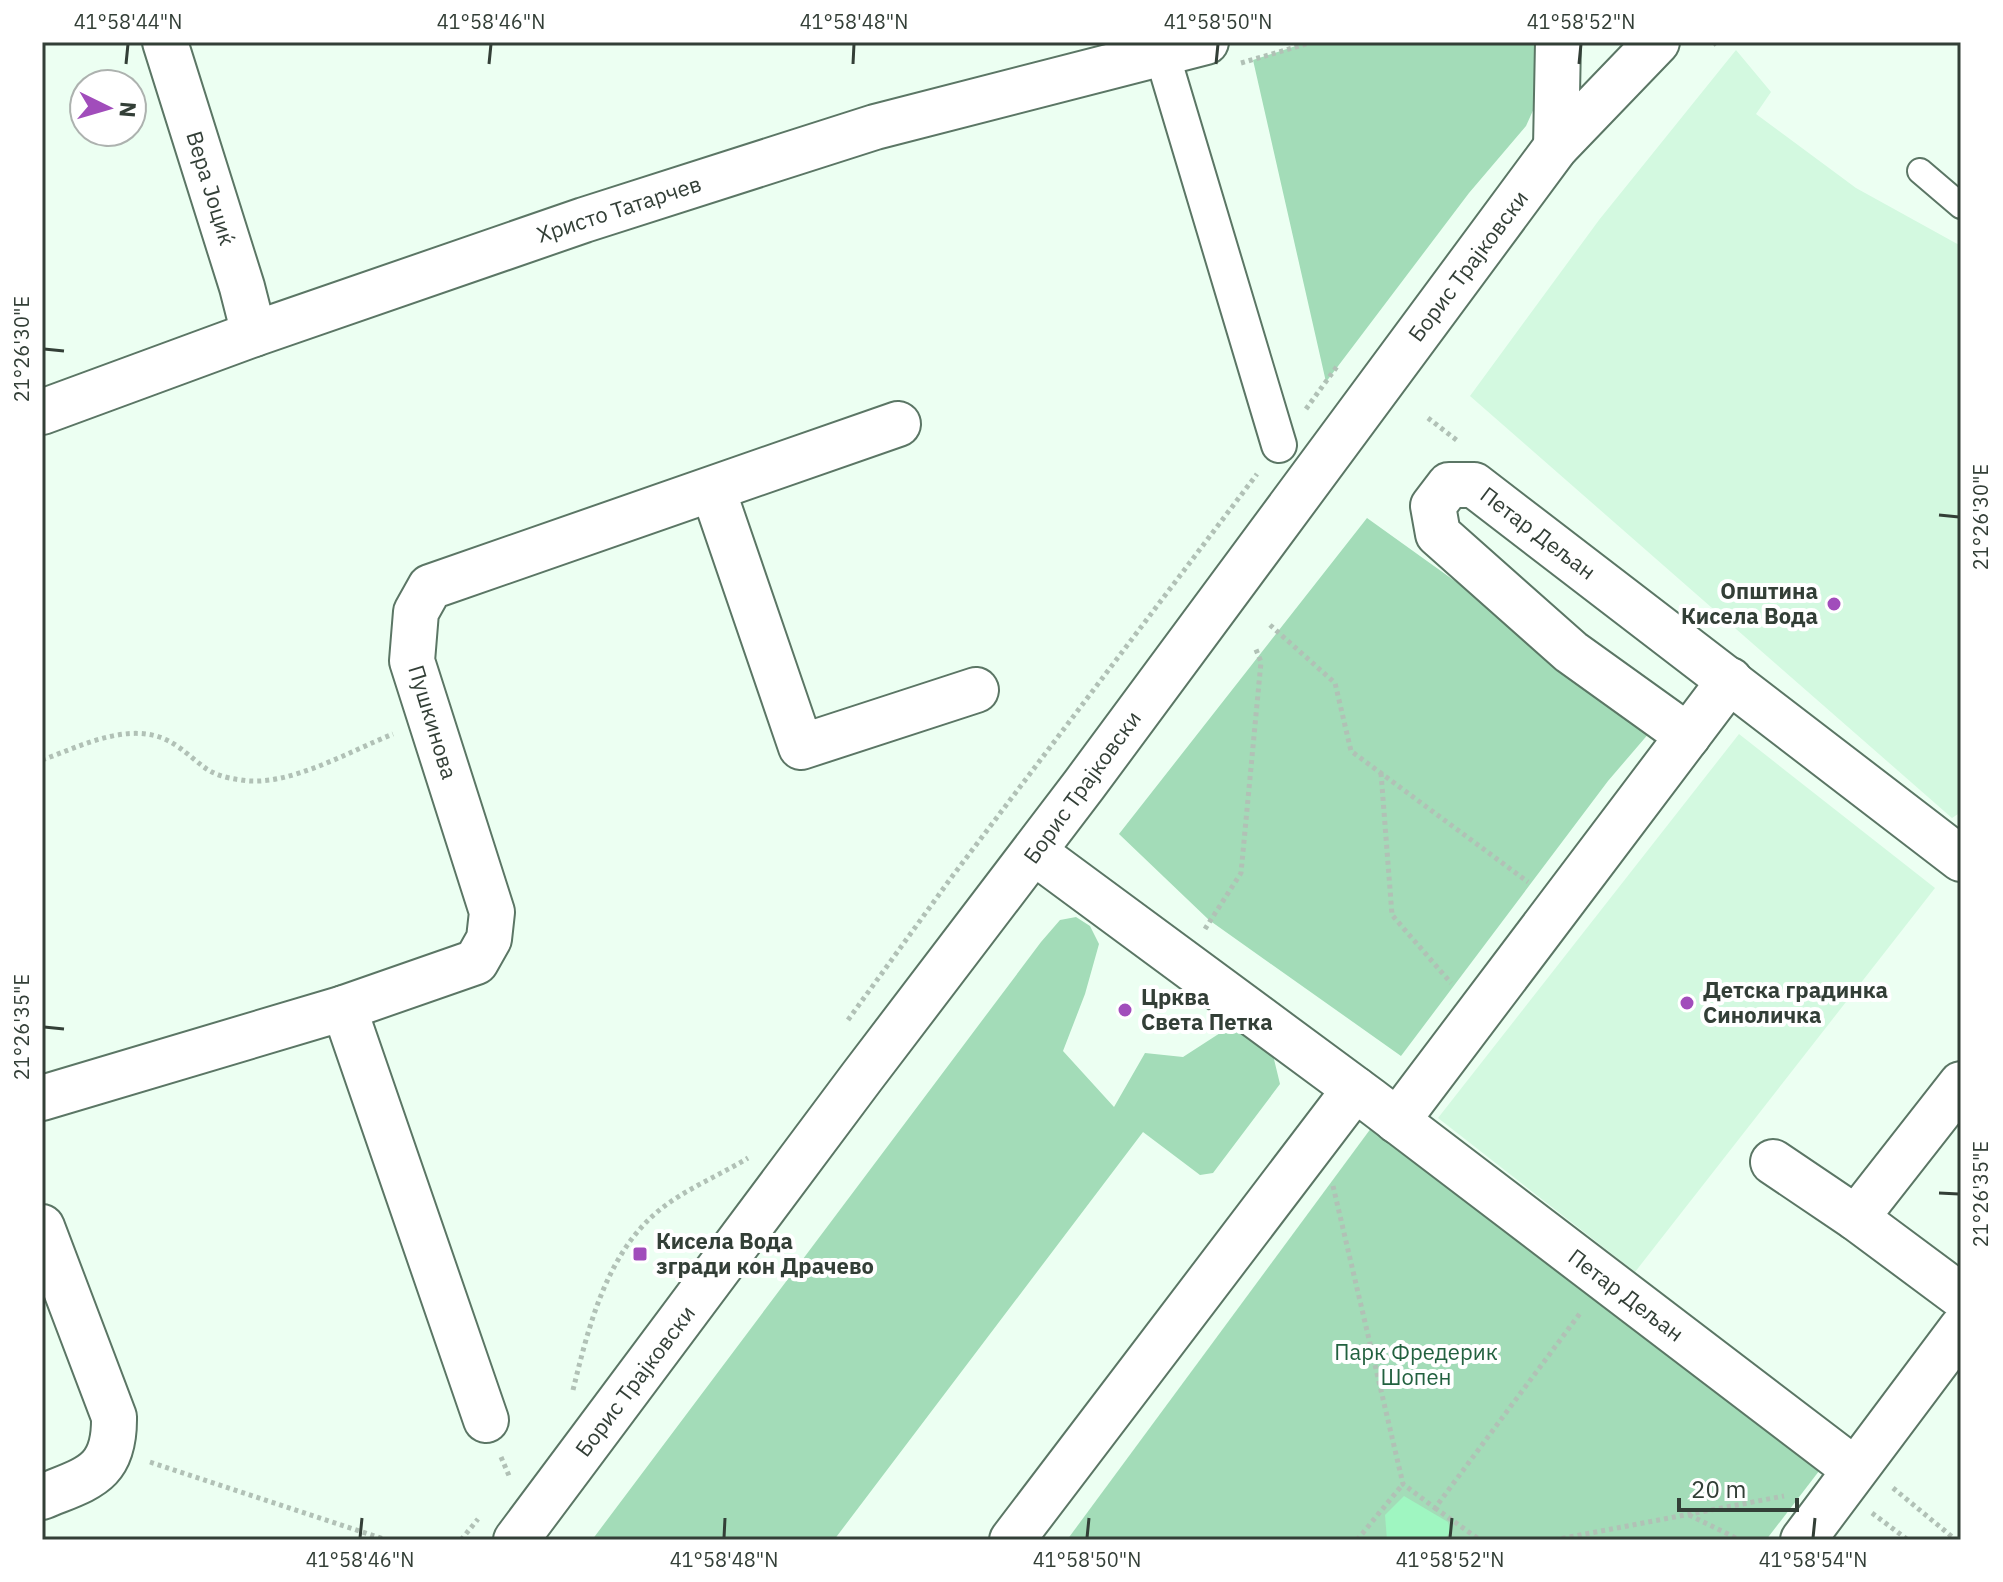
<svg xmlns="http://www.w3.org/2000/svg" width="2003" height="1582" viewBox="0 0 2003 1582" font-family="'IBM Plex Sans',sans-serif">
<style>
.built{fill:#d3f9e0}
.green{fill:#a3dcb8}
.water{fill:#9ff6c1}
.lines{fill:none;stroke-linecap:round;stroke-linejoin:round}
.service-casing{stroke:#5b7665;stroke-width:28}
.pedestrian-casing{stroke:#5b7665;stroke-width:38}
.minor-casing{stroke:#5b7665;stroke-width:48}
.tertiary-casing{stroke:#5b7665;stroke-width:48}
.path{stroke:#b1c1b6;stroke-width:5;stroke-dasharray:4 4;stroke-linecap:butt}
.service{stroke:#fff;stroke-width:24}
.pedestrian{stroke:#fff;stroke-width:34}
.minor{stroke:#fff;stroke-width:44}
.tertiary{stroke:#fff;stroke-width:44}
.ticks{fill:none;stroke:#333f37;stroke-width:3}
.poi-dot{fill:#a14dbb;stroke:#fff;stroke-width:3}
.labels{text-anchor:middle;stroke-width:8;stroke-linejoin:round;paint-order:stroke}
.street-label{font-size:22px;fill:#333f37;stroke:#fff}
.poi-label{font-size:22px;font-weight:bold;fill:#333f37;stroke:#fff;text-anchor:start}
.park-label{font-size:22px;fill:#22613f;stroke:#fff}
.neatline{fill:none;stroke:#333f37;stroke-width:3}
.ticks-label{font-size:20px;text-anchor:middle;fill:#333f37}
</style>
<rect width="100%" height="100%" fill="#ecfff2"/>
<g class="built">
<path d="M1736 50 1771 92 1756 114 1856 188 1961 246V812L1952 818 1470 396 1599 220Z"/>
<path d="M1739 734 1935 888 1635 1272 1438 1118Z"/>
</g>
<g class="green">
<path d="M1308 42H1538L1535 106 1526 126 1469 193 1326 382 1253 60Z"/>
<path d="M1367 518 1656 725 1608 781 1401 1056 1209 920 1119 834Z"/>
<path d="M1076 917 1090 926 1099 944 1085 994 1063 1051 1114 1107 1145 1053 1183 1057 1234 1024 1272 1051 1280 1084 1213 1173 1200 1175 1143 1132 834 1540H592L1041 942 1060 920Z"/>
<path d="M1380 1116 1829 1458 1766 1540H1067Z"/>
</g>
<path class="water" d="M1404 1496 1448 1522 1451 1532 1443 1540H1387L1385 1515Z"/>
<g class="lines">
<g class="service-casing">
<path id="service" d="M1920 171 1961 206"/>
</g>
<g class="pedestrian-casing">
<path id="pedestrian" d="M1162 54 1279 445"/>
</g>
<g class="minor-casing">
<g id="minor">
<path d="M165 42 242 287 254 334"/>
<path d="M42 412 254 334 584 220 875 127 1206 42"/>
<path d="M713 490 801 747 976 690"/>
<path d="M1688 736 1571 652 1438 534 1433 506 1449 485H1474L1961 859"/>
<path d="M1034 852 1370 1100 1854 1469"/>
<path d="M344 1008 476 962 489 939 492 912 412 661 416 612 430 587 898 424"/>
<path d="M1961 1084 1856 1218 1961 1296"/>
<path d="M42 1098 344 1008 486 1420"/>
<path d="M1397 1121 1730 680"/>
<path d="M1773 1162 1856 1218"/>
<path d="M42 1227 114 1417C115 1475 87 1478 42 1497"/>
<path d="M1012 1540 1355 1089"/>
<path d="M1803 1540 1961 1329"/>
</g>
</g>
<g class="tertiary-casing">
<g id="tertiary">
<path d="M1556 147 1558 42"/>
<path d="M516 1540 861 1078 1084 785 1556 147 1657 42"/>
</g>
</g>
<g class="path">
<path d="M1714 42 1718 47"/>
<path d="M1241 63 1313 42"/>
<path d="M1306 409 1338 365"/>
<path d="M1428 418 1459 442"/>
<path d="M1270 625 1335 683 1351 751 1528 882"/>
<path d="M42 760C84 745 136 717 177 746 204 765 205 775 241 780 287 788 350 751 393 734"/>
<path d="M1381 773 1392 915 1451 983"/>
<path d="M1205 929 1241 873 1261 662 1255 647"/>
<path d="M848 1020 951 878 1257 474"/>
<path d="M1333 1186 1403 1484 1435 1508 1581 1312"/>
<path d="M573 1390C589 1325 607 1251 662 1208 688 1188 720 1175 748 1158"/>
<path d="M501 1457 510 1478"/>
<path d="M150 1462 387 1540"/>
<path d="M1893 1488 1956 1540"/>
<path d="M1435 1508 1480 1540"/>
<path d="M1872 1513 1908 1540"/>
<path d="M1689 1515 1740 1540"/>
<path d="M461 1540 478 1519"/>
<path d="M1357 1540 1403 1484"/>
<path d="M1554 1540 1784 1496"/>
</g>
<use href="#service" class="service"/>
<use href="#pedestrian" class="pedestrian"/>
<use href="#minor" class="minor"/>
<use href="#tertiary" class="tertiary"/>
</g>
<path class="ticks" d="M126 64 128 44M489 64 491 44M853 64 854 44M1216 64 1218 44M1579 64 1581 44M44 349 64 351M1939 515 1959 517M44 1027 64 1029M1939 1193 1959 1194M360 1538 362 1518M724 1538 725 1518M1087 1538 1089 1518M1450 1538 1452 1518M1813 1538 1815 1518"/>
<g class="poi-dot">
<circle cx="1834" cy="604" r="8"/>
<circle cx="1687" cy="1003" r="8"/>
<circle cx="1125" cy="1010" r="8"/>
<rect x="632" y="1246" width="16" height="16" rx="4"/>
</g>
<g class="labels">
<g class="street-label">
<text transform="translate(211 188) rotate(73)" y="8">Вера Јоциќ</text>
<text transform="translate(619 209) rotate(-18)" y="8">Христо Татарчев</text>
<text transform="translate(1468 266) rotate(-53)" y="8">Борис Трајковски</text>
<text transform="translate(1538 533) rotate(37)" y="8">Петар Дељан</text>
<text transform="translate(433 722) rotate(73)" y="8">Пушкинова</text>
<text transform="translate(1082 787) rotate(-54)" y="8">Борис Трајковски</text>
<text transform="translate(1626 1295) rotate(37)" y="8">Петар Дељан</text>
<text transform="translate(635 1381) rotate(-53)" y="8">Борис Трајковски</text>
</g>
<g class="poi-label">
<text x="1818" y="599" text-anchor="end">Општина<tspan x="1818" dy="25">Кисела Вода</tspan></text>
<text x="1703" y="998">Детска градинка<tspan x="1703" dy="25">Синоличка</tspan></text>
<text x="1141" y="1005">Црква<tspan x="1141" dy="25">Света Петка</tspan></text>
<text x="656" y="1249">Кисела Вода<tspan x="656" dy="25">згради кон Драчево</tspan></text>
</g>
<g class="park-label">
<text x="1416" y="1360">Парк Фредерик<tspan x="1416" dy="25">Шопен</tspan></text>
</g>
</g>
<rect width="2003" height="1582" fill="none" stroke="#ffffff" stroke-width="88"/>
<g transform="translate(108 108) rotate(95)"><circle r="38" fill="#ffffff" stroke="#adb2af" stroke-width="2"/>
<path d="M0-6L14 30L0 20L-14 30Z" fill="#a14dbb"/>
<text y="-12" font-size="22" font-weight="bold" text-anchor="middle" fill="#333f37">N</text>
</g>
<path d="M1679 1498v12h118v-12" fill="none" stroke="#333f37" stroke-width="4"/>
<text x="1691" y="1498" font-size="24" fill="#333f37" stroke="#ffffff" stroke-width="6" paint-order="stroke">20 m</text>
<rect x="44" y="44" width="1915" height="1494" class="neatline"/>
<g class="ticks-label">
<text x="128" y="29">41°58'44"N</text>
<text x="491" y="29">41°58'46"N</text>
<text x="854" y="29">41°58'48"N</text>
<text x="1218" y="29">41°58'50"N</text>
<text x="1581" y="29">41°58'52"N</text>
<text transform="translate(22 349) rotate(-90)" y="7">21°26'30"E</text>
<text transform="translate(1981 517) rotate(-90)" y="7">21°26'30"E</text>
<text transform="translate(22 1027) rotate(-90)" y="7">21°26'35"E</text>
<text transform="translate(1981 1194) rotate(-90)" y="7">21°26'35"E</text>
<text x="360" y="1567">41°58'46"N</text>
<text x="724" y="1567">41°58'48"N</text>
<text x="1087" y="1567">41°58'50"N</text>
<text x="1450" y="1567">41°58'52"N</text>
<text x="1813" y="1567">41°58'54"N</text>
</g>
</svg>
